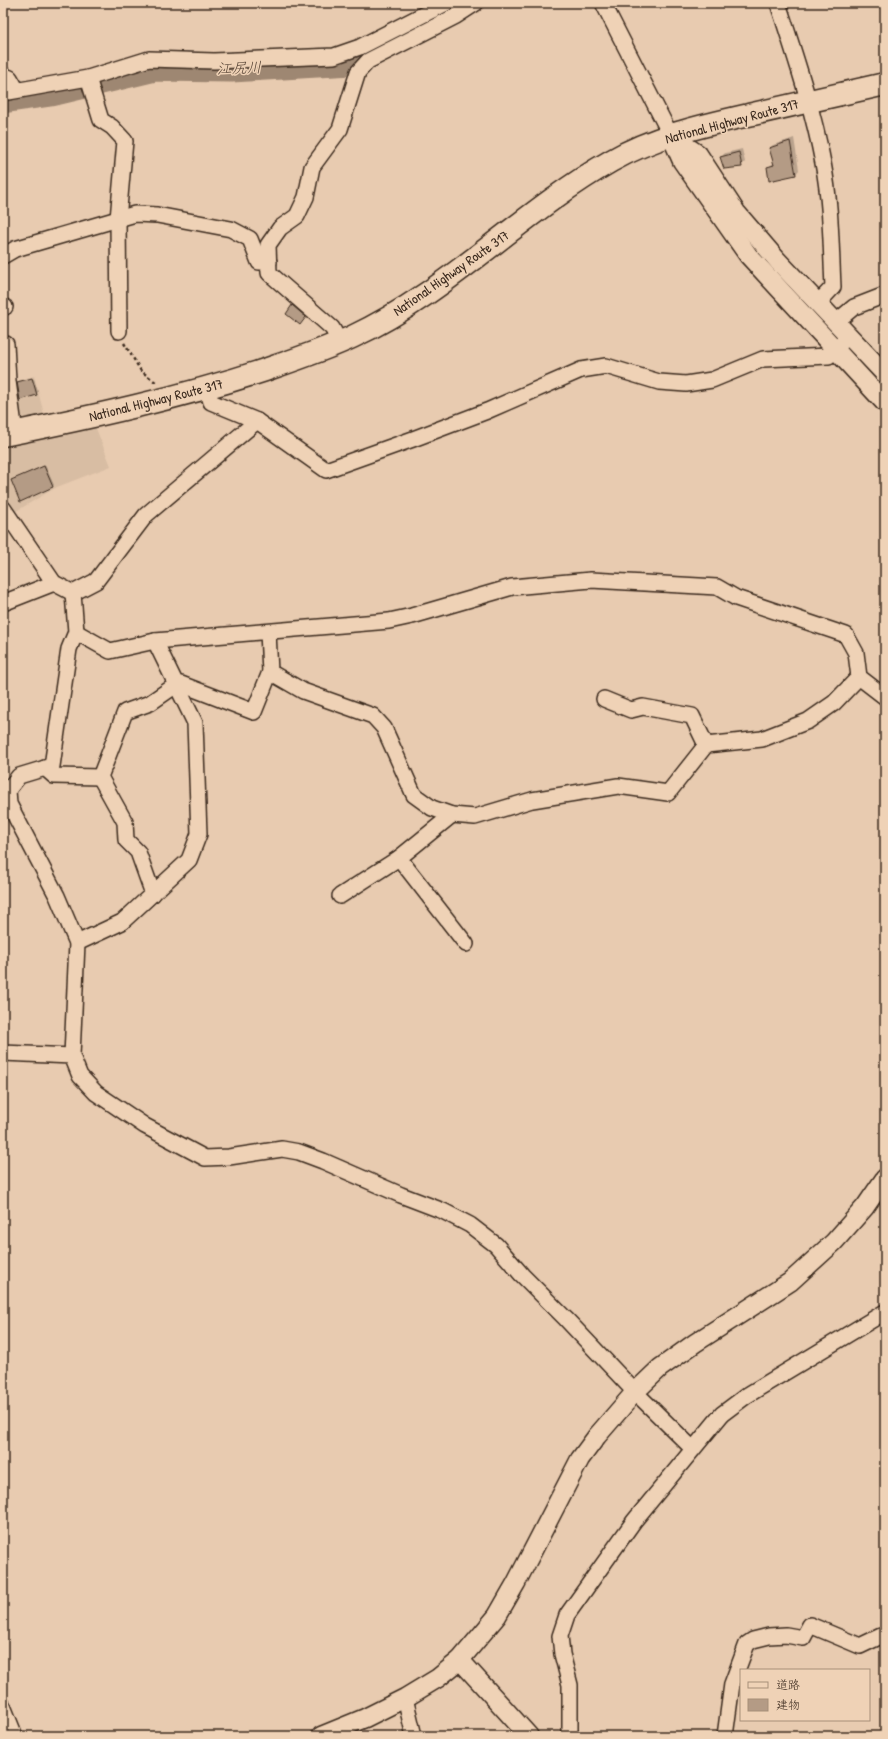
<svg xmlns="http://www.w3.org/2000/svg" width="888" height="1739" viewBox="0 0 888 1739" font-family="'Patrick Hand','Klee One',sans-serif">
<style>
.built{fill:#d8bda3}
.shadow{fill:#0003}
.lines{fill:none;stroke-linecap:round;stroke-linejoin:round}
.river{stroke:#9e8772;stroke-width:25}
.building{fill:#b49b85;stroke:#3b2a1e}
.minor-casing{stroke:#3b2a1e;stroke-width:18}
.tertiary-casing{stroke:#3b2a1e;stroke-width:21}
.trunk-casing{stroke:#3b2a1e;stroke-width:25}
.path{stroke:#3b2a1e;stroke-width:2.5;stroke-dasharray:3 3;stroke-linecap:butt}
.minor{stroke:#efd2b6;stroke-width:15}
.tertiary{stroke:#efd2b6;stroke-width:18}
.trunk{stroke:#efd2b6;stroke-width:22}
.labels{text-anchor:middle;stroke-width:3;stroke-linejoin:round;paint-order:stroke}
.street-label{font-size:14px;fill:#3b2a1e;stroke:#efd2b6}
.water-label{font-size:15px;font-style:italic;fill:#544133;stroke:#efd2b6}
</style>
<rect width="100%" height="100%" fill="#e8cbb0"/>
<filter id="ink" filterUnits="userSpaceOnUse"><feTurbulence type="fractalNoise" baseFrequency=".025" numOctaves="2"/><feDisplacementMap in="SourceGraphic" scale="8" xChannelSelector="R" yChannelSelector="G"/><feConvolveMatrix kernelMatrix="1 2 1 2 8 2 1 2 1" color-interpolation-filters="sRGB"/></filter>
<g filter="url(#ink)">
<g class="built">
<path d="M34 376 44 414 23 420 13 382Z"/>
<path d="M95 426 111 466 57 487 13 513 3 498V447Z"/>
</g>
<g class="shadow">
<path d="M794 138 799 170 796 174 768 167 774 163 770 148 773 145Z"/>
<path d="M742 149 745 162 741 166 721 157 725 153Z"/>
<path d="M296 302 308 313 303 320 293 306Z"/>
<path d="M34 379 38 392 36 394 19 383Z"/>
<path d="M45 465 54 485 53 486 12 480Z"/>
</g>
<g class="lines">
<path class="river" d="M3 101 51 94 155 69 232 70 352 63 391 42"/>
</g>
<g class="building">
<path d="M790 141 796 175 769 181 767 167 774 165 769 148Z"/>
<path d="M739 152 742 167 724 169 720 157Z"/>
<path d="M292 305 306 317 300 325 286 314Z"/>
<path d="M32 378 37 395 20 400 17 382Z"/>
<path d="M44 466 53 487 20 502 11 480Z"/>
</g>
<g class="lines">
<g class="minor-casing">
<g id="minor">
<path d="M603 3 671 136"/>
<path d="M778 3C795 56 813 109 823 163 831 204 831 246 833 287L818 303"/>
<path d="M3 75 10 78 17 90"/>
<path d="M88 78 101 120 112 127 125 141 118 219 119 331"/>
<path d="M3 93 88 78 149 59 214 61 334 56 360 47 446 3"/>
<path d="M3 256 15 249 135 214 157 215 231 229 250 239 259 262H269"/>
<path d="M3 307H5"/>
<path d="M836 322 854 307 885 295"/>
<path d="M340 342 332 328 269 273 268 245 280 228 297 216 306 197 312 167 340 129 358 72 368 61 456 16 476 3"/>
<path d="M6 344 8 381 15 433"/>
<path d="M207 388 211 402 257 421 326 470 413 439 487 411 581 370 606 366 659 382 686 384 712 380 763 359 829 356 843 341"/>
<path d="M3 508 54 583 73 593 96 581 146 515 257 421"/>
<path d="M73 593 76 632 69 649 52 766 19 776 8 790 9 804 57 896 77 943 72 1056 80 1076 96 1093 145 1126 205 1158 229 1157 282 1149 299 1152 323 1161 401 1195 443 1211 470 1225 496 1245 522 1275 566 1319 635 1392 693 1449"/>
<path d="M3 603 54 583"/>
<path d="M76 632 110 651 155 641 389 621 412 616 512 587 591 580 717 587 736 598 846 635 856 653 859 677 885 697"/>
<path d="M270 672 303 691 373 716 384 728 414 795 432 808 452 815 475 817 532 800 618 786 668 793 706 745 762 739 808 721 834 703 859 677"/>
<path d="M604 699 631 710 643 707 692 716 706 745"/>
<path d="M45 768 54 776 100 777 125 712 150 703 176 685 181 684 254 712 270 672 268 632"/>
<path d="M100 777 125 822 126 840 138 852 153 894"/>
<path d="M452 815 399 858 466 944"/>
<path d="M340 896 399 858"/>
<path d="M77 943 122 922 189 860 199 834 195 723 155 641"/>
<path d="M3 1053 72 1056"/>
<path d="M405 1698 414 1736"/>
<path d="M3 1706 15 1736"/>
<path d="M570 1736V1685L562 1654 560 1636 567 1615 634 1521 722 1414 746 1396 885 1312"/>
<path d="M725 1736 732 1684 747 1644 753 1640 769 1636 786 1635 803 1638 810 1625 860 1646 881 1636"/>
</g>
</g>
<g class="tertiary-casing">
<g id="tertiary">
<path d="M671 136 682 161 748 255 885 403"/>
<path d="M671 136 698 154 736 212 778 261 885 374"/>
<path d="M460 1660 529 1736"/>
<path d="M321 1736 365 1718 405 1698 438 1678 460 1660 497 1616 516 1583 580 1459 597 1436 635 1392 660 1368 695 1343 790 1282 834 1242 865 1207 885 1178"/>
</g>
</g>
<g class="trunk-casing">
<path id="trunk" d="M3 435C92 417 179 398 265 370 294 360 324 350 352 337 447 293 520 213 611 161 654 136 705 125 753 114 797 104 841 94 885 84"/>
</g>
<g class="path">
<path d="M124 343 141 371 157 383"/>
<path d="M883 459H885"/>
</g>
<use href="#minor" class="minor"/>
<use href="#tertiary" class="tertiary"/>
<use href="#trunk" class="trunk"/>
</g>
</g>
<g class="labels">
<g class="street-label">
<text transform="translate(732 121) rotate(-15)" y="5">National Highway Route 317</text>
<text transform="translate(451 273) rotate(-35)" y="5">National Highway Route 317</text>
<text transform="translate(156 400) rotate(-14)" y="5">National Highway Route 317</text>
</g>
<g class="water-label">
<text transform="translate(239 68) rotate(-2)" y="5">江尻川</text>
</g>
</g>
<rect width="888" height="1739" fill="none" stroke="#efd2b6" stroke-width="16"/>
<rect x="8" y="8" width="872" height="1723" fill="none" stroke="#3b2a1e" stroke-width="1.5" filter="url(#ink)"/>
<rect x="740" y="1669" width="130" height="52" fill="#efd2b6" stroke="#a78f79"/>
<rect x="748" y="1682" width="20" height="6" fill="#efd2b6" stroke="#a78f79"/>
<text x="776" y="1689" font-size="12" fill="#3b2a1e">道路</text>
<rect x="748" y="1699" width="20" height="12" fill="#b49b85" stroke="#a78f79"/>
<text x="776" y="1709" font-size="12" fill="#3b2a1e">建物</text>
</svg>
